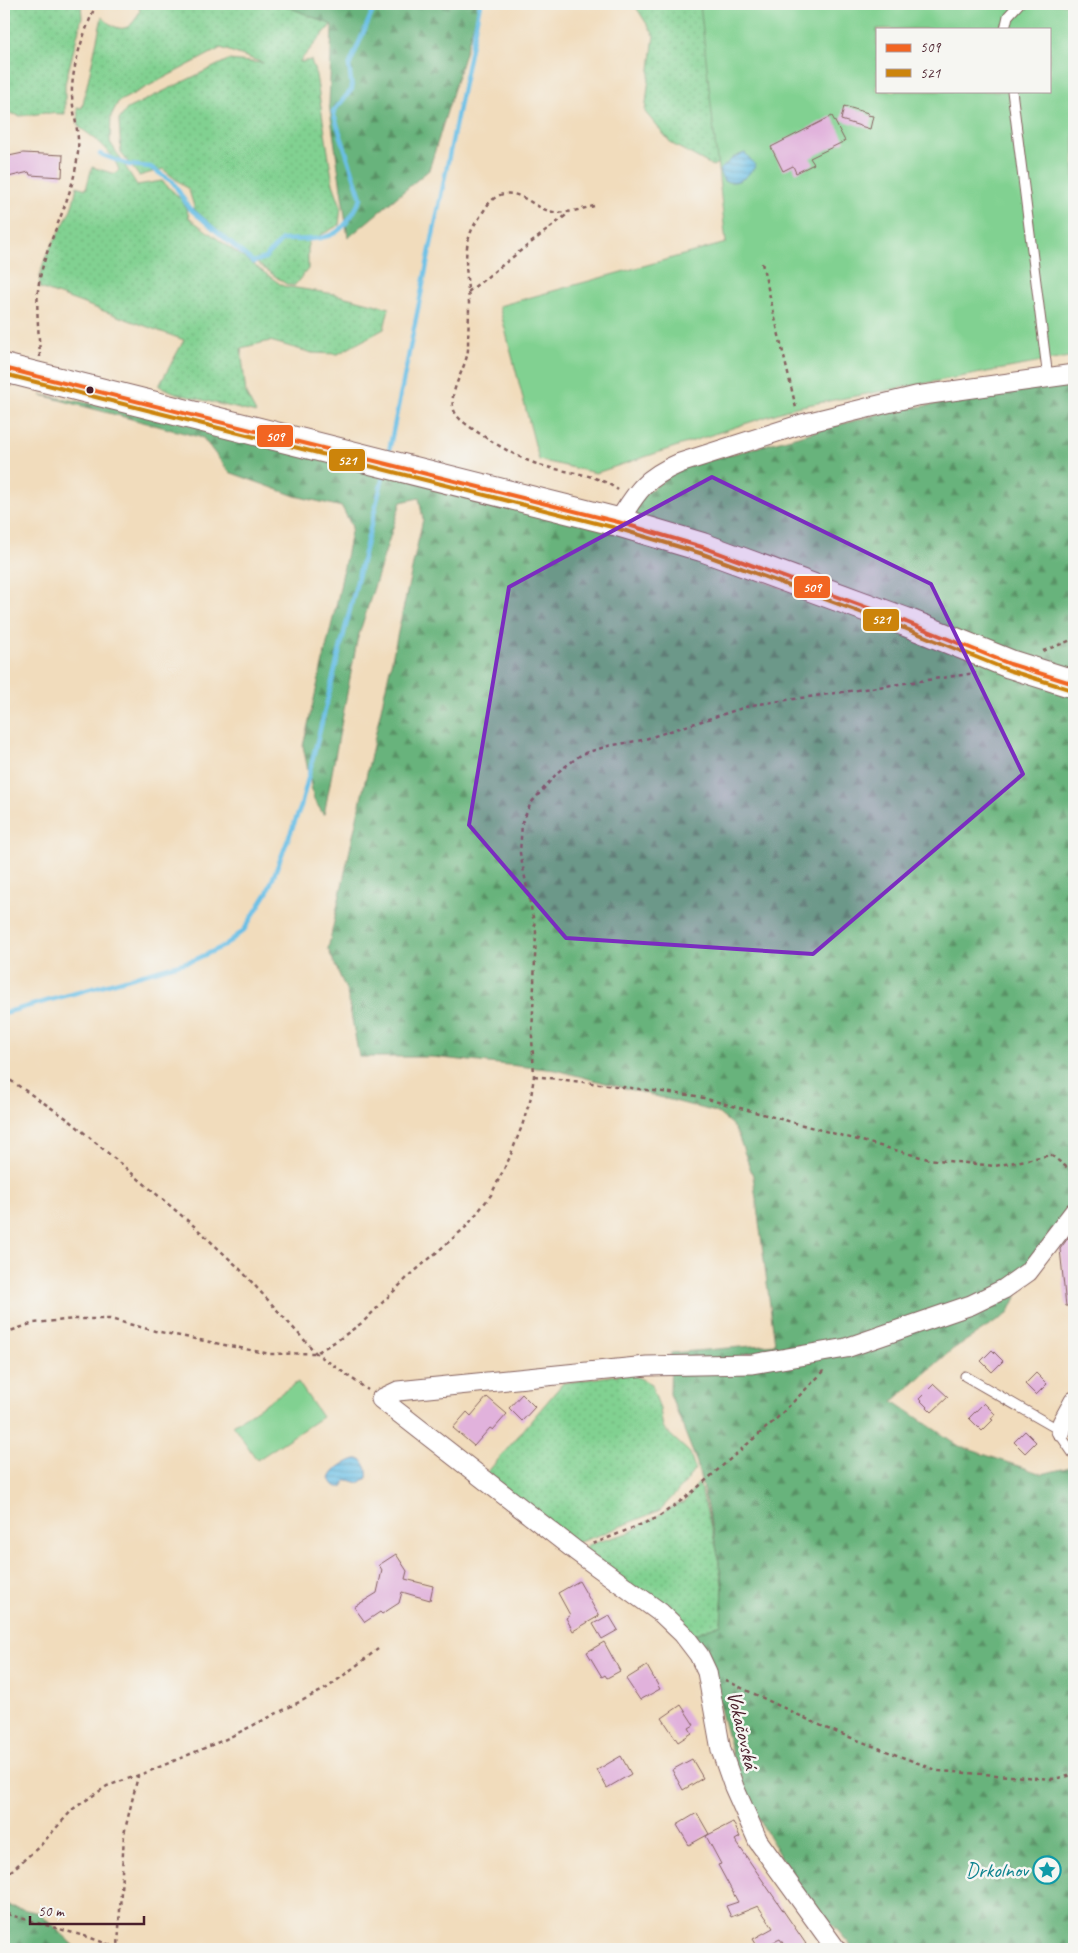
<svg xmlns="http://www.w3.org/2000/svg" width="1078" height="1953" viewBox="0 0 1078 1953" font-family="Caveat,sans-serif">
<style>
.grass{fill:url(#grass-dots);stroke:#66785e}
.forest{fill:url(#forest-firs);stroke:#596953}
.garden{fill:#81d191;stroke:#66785e;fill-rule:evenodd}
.water{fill:url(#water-rules);stroke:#5a6f88}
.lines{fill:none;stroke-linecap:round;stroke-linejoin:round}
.stream{stroke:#69bfe6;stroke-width:4.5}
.building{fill:#e1b2dc}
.lane-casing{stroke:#84615e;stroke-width:11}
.street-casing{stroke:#84615e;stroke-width:21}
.primary-casing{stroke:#84615e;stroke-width:30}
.path{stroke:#84615e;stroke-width:2.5;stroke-dasharray:4 4;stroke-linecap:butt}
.lane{stroke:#fff;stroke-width:9}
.street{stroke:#fff;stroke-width:19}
.primary{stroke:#fff;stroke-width:28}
.bus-1-casing{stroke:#f6f6f2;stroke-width:8}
.bus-2-casing{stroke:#f6f6f2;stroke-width:8}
.bus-1{stroke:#f26522;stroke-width:4}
.bus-2{stroke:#cc840b;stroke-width:4}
.marked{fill:#7b2cbf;fill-opacity:0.2;stroke:#7b2cbf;stroke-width:4;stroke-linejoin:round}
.bus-dot{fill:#4a1f2b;stroke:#f6f6f2;stroke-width:2}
.labels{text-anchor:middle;stroke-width:5;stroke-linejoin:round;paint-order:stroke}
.street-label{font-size:21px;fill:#4a1f2b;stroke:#f6f6f2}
.culture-label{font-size:21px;fill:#0d838f;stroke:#f6f6f2;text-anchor:end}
.line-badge{stroke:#f6f6f2;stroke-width:2}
.badge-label{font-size:14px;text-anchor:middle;font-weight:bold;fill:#fff}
</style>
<defs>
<pattern id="grass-dots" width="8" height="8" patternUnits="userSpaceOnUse" patternTransform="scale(1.25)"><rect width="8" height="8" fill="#81d191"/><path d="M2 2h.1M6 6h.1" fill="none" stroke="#71b37d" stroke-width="1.8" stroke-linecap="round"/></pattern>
<pattern id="forest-firs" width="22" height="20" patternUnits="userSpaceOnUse" patternTransform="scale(1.25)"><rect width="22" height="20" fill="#68b37b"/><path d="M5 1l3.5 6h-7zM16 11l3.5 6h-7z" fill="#589165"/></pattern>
<pattern id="water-rules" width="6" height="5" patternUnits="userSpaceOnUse" patternTransform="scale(1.25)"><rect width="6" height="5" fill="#69bfe6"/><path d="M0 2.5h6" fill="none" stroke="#589bbb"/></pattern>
</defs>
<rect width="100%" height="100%" fill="#f6f6f2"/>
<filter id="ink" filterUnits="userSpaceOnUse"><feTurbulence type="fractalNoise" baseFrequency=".02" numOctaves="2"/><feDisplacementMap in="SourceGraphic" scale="10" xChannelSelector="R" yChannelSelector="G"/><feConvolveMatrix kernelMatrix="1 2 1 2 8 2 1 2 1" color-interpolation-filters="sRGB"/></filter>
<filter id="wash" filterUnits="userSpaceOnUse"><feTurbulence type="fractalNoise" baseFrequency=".0096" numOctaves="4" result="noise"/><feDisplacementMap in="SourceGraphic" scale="20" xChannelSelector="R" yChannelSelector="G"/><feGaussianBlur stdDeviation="1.12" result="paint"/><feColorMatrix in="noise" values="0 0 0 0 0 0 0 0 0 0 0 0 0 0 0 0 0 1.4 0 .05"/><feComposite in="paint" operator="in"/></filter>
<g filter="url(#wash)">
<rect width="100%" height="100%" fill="#f1dcbc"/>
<g class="grass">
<path d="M4 4H81L82 17 65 84V114L45 113 20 116 4 112Z"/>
<path d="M137 4H282L332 24 299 62 311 60 316 75 333 184 341 206 339 225 308 242V269L294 286 286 284 251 259 195 210 189 190 163 169 139 176 121 153 119 120 127 109 228 60 263 63 221 48 118 102 111 116 110 142 137 185 162 181 183 201 190 219 283 286 334 294 389 308 384 329 338 354 312 353 270 341 241 348 246 394 256 413 178 394 159 386 184 340 40 288C36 262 62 232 71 209 74 202 75 194 77 186L86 189 92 167 115 174 119 170C112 150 96 139 79 127L77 107 82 108 102 17C119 34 131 32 140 10Z"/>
<path d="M634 4H772L877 29 753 142 713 166 672 144 645 112 654 35Z"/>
<path d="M630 1373 651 1384 660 1409 663 1428 690 1453 695 1469 681 1488 660 1510 597 1536 576 1543 486 1474 563 1383Z"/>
<path d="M699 1482 717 1550 723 1591 721 1624 689 1636 583 1548 588 1545 628 1533 678 1504 684 1503Z"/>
</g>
<g class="forest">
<path d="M281 4H480L429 170 348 238 329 104 332 25Z"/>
<path d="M1074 382V675L635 517V501L681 468 886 412Z"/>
<path d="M41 395 136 411 613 528 1074 692V1212L1028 1272 1008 1314 953 1349 893 1401 959 1446 1042 1474 1074 1466V1949H854L796 1883 741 1788 713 1682 694 1634 721 1624 723 1588 717 1550 697 1463 670 1394 671 1353 775 1344 753 1176 738 1135 731 1124 719 1114 712 1111 556 1070 432 1057H359L347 992 328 949 423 519 419 498 401 502 357 641 324 815 314 800 303 746 338 597 352 527 342 507 295 496 229 472 203 438Z"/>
<path d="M4 1905 40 1913 78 1949H4Z"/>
</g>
<g class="garden">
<path d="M700 4H1074V356L796 407 596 473 539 460 499 306 726 243ZM877 29H1049V91H877Z"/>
<path d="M298 1382 322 1417 257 1460 233 1425Z"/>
</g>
<g class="water">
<path d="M745 153 756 166C746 177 740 185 724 181L719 171 734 157Z"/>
<path d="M356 1459H361C366 1465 368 1470 367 1478L359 1483 349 1480 345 1481 343 1487C335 1488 333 1485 330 1478 336 1467 344 1463 356 1459Z"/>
</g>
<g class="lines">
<g class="stream">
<path d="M353 4 387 9 401 4"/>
<path d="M100 154 129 165 150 167 173 182 189 208 253 262 265 258 282 240C326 239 341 242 361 198L333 112 352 89 349 66 374 8"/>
<path d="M388 456 480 4"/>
<path d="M4 1013 194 960 224 946 244 930 267 893 301 806 384 473"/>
</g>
</g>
<g id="blocks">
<g class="building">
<path d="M844 106 868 113 867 115 873 116 870 129 841 120Z"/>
<path d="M832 116 845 141 810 158 814 164 796 173 793 166 783 171 771 147Z"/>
<path d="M23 153 63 155 62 177 30 175 29 172 4 178V157Z"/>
<path d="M1074 1237V1306H1066L1060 1249 1068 1238Z"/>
<path d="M992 1350 1003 1361 992 1372 981 1361Z"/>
<path d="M1036 1373 1047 1384 1036 1395 1025 1384Z"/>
<path d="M934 1384 948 1397 932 1412 919 1399Z"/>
<path d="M522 1394 535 1407 522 1421 509 1408Z"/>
<path d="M487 1397 507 1414 493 1430 490 1428 474 1446 453 1428 467 1412 471 1416Z"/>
<path d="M984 1403 995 1414 991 1419 993 1420 982 1431 969 1418Z"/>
<path d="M1025 1431 1036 1442 1025 1453 1014 1442Z"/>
<path d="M396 1554 407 1571 405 1579 433 1586 430 1600 402 1592 399 1603 382 1614 380 1612 365 1622 354 1607 377 1593 382 1570 379 1565Z"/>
<path d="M579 1581 599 1616 573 1631 566 1618 570 1615 558 1593Z"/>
<path d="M609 1615 618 1630 602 1639 593 1624Z"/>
<path d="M604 1642 620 1671 607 1678 605 1675 602 1677 587 1652Z"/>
<path d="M647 1666 660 1689 640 1700 626 1679Z"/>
<path d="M681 1705 694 1725 689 1728 692 1733 678 1742 662 1718Z"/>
<path d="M621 1756 631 1774 607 1788 597 1770Z"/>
<path d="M692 1759 703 1778 683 1790 672 1770Z"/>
<path d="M697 1813 709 1834 689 1845 677 1825Z"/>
<path d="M733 1822 740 1837 735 1840 806 1944 798 1949H787L780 1939 759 1949 753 1939 773 1928 758 1906 731 1917 726 1906 738 1902 718 1865 721 1864 706 1836Z"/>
</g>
</g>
</g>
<g filter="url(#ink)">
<use href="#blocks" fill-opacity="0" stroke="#84615e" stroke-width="1"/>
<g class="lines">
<g class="lane-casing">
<g id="lane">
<path d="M1005 29 1008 16 1019 4"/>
<path d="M1012 91 1048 378"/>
<path d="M965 1376 1061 1431 1063 1439 1074 1455"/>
</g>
</g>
<g class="street-casing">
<g id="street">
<path d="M618 522C637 491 645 478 680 463L802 424 916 396 1074 374"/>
<path d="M1061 1431 1062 1423 1074 1401"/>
<path d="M836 1949 758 1841 734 1787 721 1750 707 1672 699 1655 683 1634 661 1613 576 1551 381 1399 398 1391 647 1366 752 1364 846 1348 971 1305 1004 1289 1028 1272 1074 1212"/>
</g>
</g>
<g class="primary-casing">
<path id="primary" d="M4 368 618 522 702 547 906 622 1010 664 1074 684"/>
</g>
<g class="path">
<path d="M594 206C581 209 567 214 553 212 534 209 518 186 498 196 490 200 487 206 483 212 479 219 473 225 471 232 462 254 468 280 469 303 469 319 468 334 468 349 467 371 439 401 461 420 475 432 511 454 529 461 559 474 592 470 618 490"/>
<path d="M762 263 796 408"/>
<path d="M468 292 569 213"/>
<path d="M40 357C39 329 34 300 41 273 51 232 74 196 78 152 80 131 71 109 72 88 74 58 85 31 96 4"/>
<path d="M1043 651 1074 639"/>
<path d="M4 1076 69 1120 194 1226 238 1267 316 1353 368 1390"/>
<path d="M534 1076 696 1096 928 1159 995 1166 1051 1155 1074 1173"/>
<path d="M4 1333 34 1323 75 1319H110L155 1331 270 1354 316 1353 338 1340 363 1322 407 1278 467 1226 491 1195 509 1159 522 1126 531 1097 534 1076 532 1037 536 932 520 853 522 823 531 803 558 772 582 754 608 746 642 740 752 705 976 673"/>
<path d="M593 1544 657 1518 689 1495 774 1421 826 1369"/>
<path d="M725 1680 828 1729 939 1771 1053 1779 1074 1775"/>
<path d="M4 1877 40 1846 73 1809 107 1786 145 1773 226 1739 327 1688 378 1649"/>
<path d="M7 1914 91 1938 118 1948 124 1834 138 1776"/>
<path d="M106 1943V1949"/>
</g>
<use href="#lane" class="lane"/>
<use href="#street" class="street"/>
<use href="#primary" class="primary"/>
<g class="bus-1-casing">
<path id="bus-1" d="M4 368 618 522 702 547 906 622 1010 664 1074 684"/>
</g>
<g class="bus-2-casing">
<path id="bus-2" d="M4 374 616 528 700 553 904 628 1008 670 1072 690"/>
</g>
<use href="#bus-1" class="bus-1"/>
<use href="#bus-2" class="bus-2"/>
</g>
</g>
<path class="marked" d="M712 477 931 584 1023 774 813 954 566 938 469 825 509 587Z"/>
<defs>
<g id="sight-ring" transform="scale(1.4375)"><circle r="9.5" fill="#f6f6f2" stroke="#0f9aa8" stroke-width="1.5"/><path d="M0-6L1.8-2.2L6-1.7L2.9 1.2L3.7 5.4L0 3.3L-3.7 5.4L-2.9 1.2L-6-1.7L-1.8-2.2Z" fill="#0f9aa8"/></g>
</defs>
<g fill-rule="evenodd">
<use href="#sight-ring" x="1047" y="1870"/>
</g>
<circle class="bus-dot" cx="90" cy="390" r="4.5"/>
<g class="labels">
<g class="street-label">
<text transform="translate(743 1730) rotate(77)" y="7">Vokačovská</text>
</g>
<g class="culture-label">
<text x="1028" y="1877">Drkolnov</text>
</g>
</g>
<g class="line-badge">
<rect x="256" y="424" width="38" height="24" rx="5" fill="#f26522"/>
<rect x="328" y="448" width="38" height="24" rx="5" fill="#cc840b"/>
<rect x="793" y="575" width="38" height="24" rx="5" fill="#f26522"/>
<rect x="862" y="608" width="38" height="24" rx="5" fill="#cc840b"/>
</g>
<g class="badge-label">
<text x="275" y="441">509</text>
<text x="347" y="465">521</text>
<text x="812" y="592">509</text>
<text x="881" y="624">521</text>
</g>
<rect width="1078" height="1953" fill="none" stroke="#f6f6f2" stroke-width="20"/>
<rect x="876" y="28" width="175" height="65" fill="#f6f6f2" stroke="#b1a0a2"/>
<rect x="886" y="44" width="25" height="8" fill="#f26522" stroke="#b1a0a2"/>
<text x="920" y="52" font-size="15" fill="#4a1f2b">509</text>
<rect x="886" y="69" width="25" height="8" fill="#cc840b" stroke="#b1a0a2"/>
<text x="920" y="78" font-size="15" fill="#4a1f2b">521</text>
<path d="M30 1916v8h114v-8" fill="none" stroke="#4a1f2b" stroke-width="2.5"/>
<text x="38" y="1916" font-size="15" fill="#4a1f2b" stroke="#f6f6f2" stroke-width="4" paint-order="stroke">50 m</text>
</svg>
